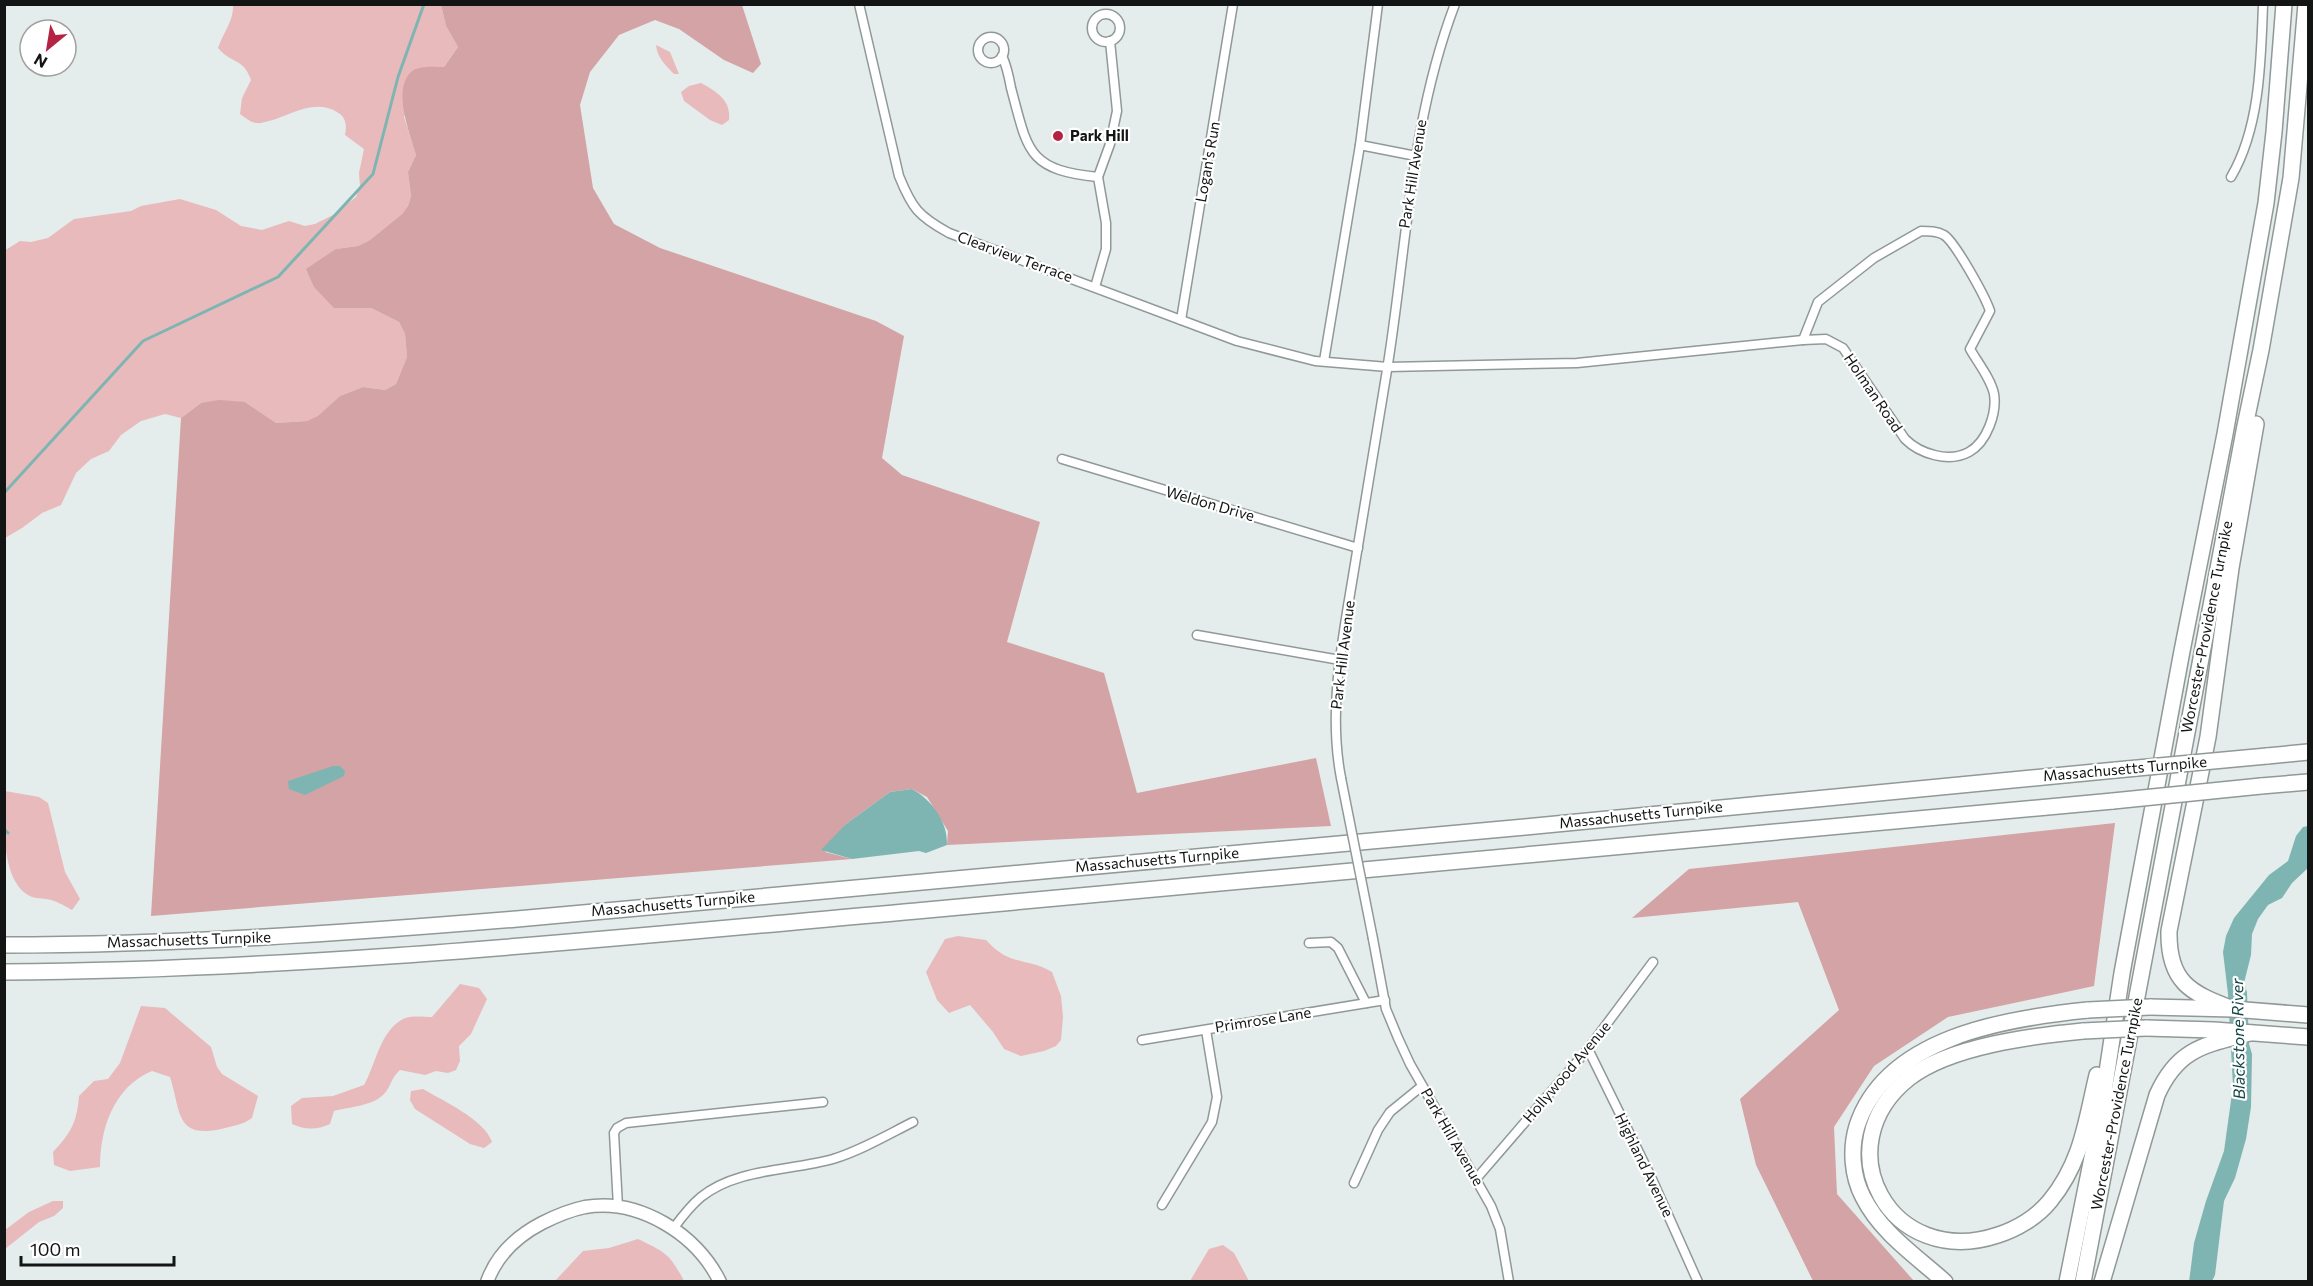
<svg xmlns="http://www.w3.org/2000/svg" width="2313" height="1286" viewBox="0 0 2313 1286" font-family="Commissioner,sans-serif">
<style>
.green{fill:#e8babc}
.forest{fill:#d3a3a5}
.water{fill:#7eb5b2}
.lines{fill:none;stroke-linecap:round;stroke-linejoin:round}
.stream{stroke:#7eb5b2;stroke-width:3}
.street-casing{stroke:#919898;stroke-width:11}
.secondary-casing{stroke:#919898;stroke-width:15}
.highway-casing{stroke:#919898;stroke-width:18}
.street{stroke:#fff;stroke-width:8}
.secondary{stroke:#fff;stroke-width:12}
.highway{stroke:#fff;stroke-width:15}
.street-bridge-casing{stroke:#919898;stroke-width:11;stroke-linecap:butt}
.highway-bridge-casing{stroke:#919898;stroke-width:18;stroke-linecap:butt}
.street-bridge{stroke:#fff;stroke-width:8}
.highway-bridge{stroke:#fff;stroke-width:15}
.poi-dot{fill:#b52342;stroke:#fff;stroke-width:2}
.labels{text-anchor:middle;stroke-width:4.5;stroke-linejoin:round;paint-order:stroke}
.poi-label{font-size:15px;font-weight:bold;fill:#131515;stroke:#fff;text-anchor:start}
.street-label{font-size:15px;fill:#131515;stroke:#fff}
.water-label{font-size:16px;font-style:italic;fill:#124543;stroke:#fff}
</style>
<rect width="100%" height="100%" fill="#e4ecec"/>
<g class="green">
<path d="M233 5H441L446 26 458 47 444 67H424L404 117 416 155 408 172 411 196 408 206 402 214 370 240 358 246 336 249 334 308H371L399 322 405 334 407 357 396 384 385 390 363 387 340 396 318 417 307 421 276 423 245 402 201 403 181 418 165 414 141 421 121 435 109 451 91 459 76 473 61 505 42 513 22 528 5 538 4 251 20 241 31 242 48 238 74 219 131 211 141 206 180 199 216 210 241 226 262 230 289 221 305 226 315 224 333 215 356 197 360 186 359 173 364 149 345 135C347 125 346 117 337 112 312 97 286 119 261 123 252 124 247 119 240 114L242 98 251 80C244 58 230 63 218 48 223 33 234 20 233 5Z"/>
<path d="M656 45 670 52 679 74H674C665 65 657 57 656 45Z"/>
<path d="M701 83C717 92 731 100 729 120L722 125 710 120 684 101 681 92 689 86Z"/>
<path d="M5 791 39 797 48 803 65 872 80 899 72 910C65 906 58 902 51 900 45 898 38 899 32 897 0 883 4 822 5 791Z"/>
<path d="M958 936 986 940C1010 967 1026 957 1052 972L1061 996 1063 1017 1061 1040 1056 1046 1044 1051 1021 1056 1004 1049 993 1032 970 1005 949 1013 937 1000 926 972 945 939Z"/>
<path d="M460 984 479 988 487 999 471 1034 459 1046 460 1061 456 1070 448 1073 436 1071 425 1075 400 1070C390 1079 391 1087 384 1094 373 1106 349 1107 334 1111L330 1124C316 1130 306 1130 292 1124L291 1106 302 1098 333 1096 364 1085C376 1064 380 1031 403 1019 411 1015 424 1017 432 1017Z"/>
<path d="M141 1006 165 1008 211 1047 217 1067 222 1074 258 1096 252 1118C243 1125 232 1126 221 1129 175 1139 181 1111 170 1077L152 1071C113 1087 100 1130 100 1167L70 1171 54 1165 53 1152C71 1133 77 1122 79 1096L94 1081 108 1079 120 1063Z"/>
<path d="M423 1089C443 1101 484 1119 492 1142L484 1148 470 1144 415 1109 410 1100 411 1091Z"/>
<path d="M53 1201H63V1208L54 1216 39 1222 5 1249V1230L29 1212Z"/>
<path d="M638 1239C665 1252 670 1254 684 1281H555L583 1251 609 1248Z"/>
<path d="M1223 1245 1234 1253 1249 1281H1190L1209 1249Z"/>
</g>
<g class="forest">
<path d="M441 5H742L761 64 753 73 724 60 679 29 655 20 619 35 590 72 580 105 593 188 614 224 660 248 876 321 904 336 882 458 902 475 1040 522 1007 642 1104 673 1137 793 1316 758 1331 826 947 845 948 831 927 797 912 789 890 792 846 824 825 852 852 859 151 916 181 418 201 403 219 400 245 402 276 423 307 421 318 416 340 396 363 387 385 390 396 384 407 357 405 334 399 322 371 308H334L314 287 306 269 336 249 358 246 370 240 402 214 408 206 411 196 408 172 416 155C410 134 392 90 411 72 419 65 434 67 444 67L458 47 446 26Z"/>
<path d="M2115 823 2094 986 1948 1017 1874 1066 1834 1127 1837 1194 1914 1281H1813L1756 1165 1740 1099 1839 1010 1798 902 1632 918 1689 869Z"/>
</g>
<g class="water">
<path d="M333 766H340L345 771 344 776 305 795 289 789 288 781Z"/>
<path d="M912 789C932 800 948 822 947 845L926 853 919 851 852 859 821 850 846 824 890 792Z"/>
<path d="M2308 826V868L2292 883 2282 898 2268 905 2258 919 2252 934 2251 955 2244 983 2247 992 2249 1044 2252 1054 2251 1107 2246 1139 2235 1178 2224 1201 2215 1275 2212 1281 2189 1282 2194 1243 2206 1201 2224 1151 2233 1086 2228 994 2223 952 2226 936 2234 918 2269 875 2288 861 2296 836 2303 827Z"/>
</g>
<g class="lines">
<g class="stream">
<path d="M4 493 143 341 278 277 373 174 398 77 424 4"/>
<path d="M4 829 8 833"/>
</g>
<g class="street-casing">
<g id="street">
<path d="M859 4 899 176C912 208 918 216 949 233L1237 341 1315 361 1388 367 1577 363 1803 340"/>
<circle cx="1106" cy="28" r="14"/>
<circle cx="991" cy="50" r="13"/>
<path d="M1002 56C1007 66 1009 77 1011 88 1028 151 1027 170 1098 177"/>
<path d="M1360 145 1378 4"/>
<path d="M2231 177C2260 128 2261 61 2263 4"/>
<path d="M1921 231C1929 231 1937 231 1944 235 1955 242 1985 296 1990 311L1970 349C1978 363 1991 379 1994 394 1997 413 1987 442 1969 452 1949 463 1920 454 1905 439L1843 348 1826 339 1803 340 1818 302 1874 258Z"/>
<path d="M1095 287 1106 249V223L1098 177 1110 144 1117 111 1110 41"/>
<path d="M1181 320 1233 4"/>
<path d="M1324 361 1360 145 1416 156"/>
<path d="M1062 459 1358 548"/>
<path d="M1197 635 1340 660"/>
<path d="M1341 778C1328 710 1342 643 1353 576 1365 507 1376 438 1387 370 1407 247 1410 122 1455 4"/>
<path d="M1373 939 1386 1009 1398 1038 1410 1064 1491 1206 1500 1229 1509 1282"/>
<path d="M1309 943 1331 942 1338 948 1366 1003"/>
<path d="M1142 1040 1385 1000"/>
<path d="M1588 1049 1651 1177 1698 1282"/>
<path d="M1476 1179 1588 1049 1653 962"/>
<path d="M1354 1183 1378 1130 1390 1112 1422 1086"/>
<path d="M1162 1205 1212 1122 1217 1097 1206 1030"/>
<path d="M618 1207 614 1133 617 1128 626 1123 823 1102"/>
<path d="M673 1229C681 1218 690 1206 701 1197 737 1168 791 1171 833 1159 862 1150 887 1135 913 1122"/>
</g>
</g>
<g class="secondary-casing">
<path id="secondary" d="M487 1282C497 1254 517 1236 542 1223 556 1216 570 1210 585 1207 639 1198 697 1234 720 1282"/>
</g>
<g class="highway-casing">
<g id="highway">
<path d="M2267 756 2308 752"/>
<path d="M2261 786 2308 782"/>
<path d="M4 945C175 945 346 933 517 919L1525 827 2116 770"/>
<path d="M4 972C310 970 613 938 916 911 1315 874 1714 837 2113 801"/>
<path d="M2150 1007 2233 1009 2308 1015"/>
<path d="M2233 1009C2190 993 2168 982 2169 931L2208 737 2231 568 2256 424"/>
<path d="M2146 1028 2214 1030 2308 1037"/>
<path d="M2083 1031C2032 1036 1950 1046 1909 1078 1823 1146 1890 1271 1998 1235 2017 1229 2037 1217 2050 1201 2082 1162 2086 1121 2097 1075"/>
<path d="M1945 1282C1916 1256 1881 1233 1863 1197 1852 1176 1850 1149 1857 1126 1886 1037 2007 1018 2088 1010"/>
<path d="M2067 1282 2100 1118 2122 973 2182 651 2225 434 2266 203 2274 132 2284 4"/>
<path d="M2083 1282 2245 426 2261 350 2291 178 2306 4"/>
<path d="M2102 1282 2157 1095C2178 1048 2205 1045 2250 1033"/>
</g>
</g>
<use href="#street" class="street"/>
<use href="#secondary" class="secondary"/>
<use href="#highway" class="highway"/>
<g class="street-bridge-casing">
<path id="street-bridge" d="M1341 778 1373 939"/>
</g>
<g class="highway-bridge-casing">
<g id="highway-bridge">
<path d="M2116 770 2267 756"/>
<path d="M2113 801 2261 786"/>
<path d="M2088 1010 2150 1007"/>
<path d="M2083 1031 2146 1028"/>
</g>
</g>
<use href="#street-bridge" class="street-bridge"/>
<use href="#highway-bridge" class="highway-bridge"/>
</g>
<circle class="poi-dot" cx="1058" cy="136" r="6"/>
<g class="labels">
<g class="poi-label">
<text x="1070" y="141">Park Hill</text>
</g>
<g class="street-label">
<text transform="translate(1208 162) rotate(-80)" y="5">Logan's Run</text>
<text transform="translate(1413 174) rotate(-81)" y="5">Park Hill Avenue</text>
<text transform="translate(1015 257) rotate(20)" y="5">Clearview Terrace</text>
<text transform="translate(1873 393) rotate(56)" y="5">Holman Road</text>
<text transform="translate(1210 504) rotate(16)" y="5">Weldon Drive</text>
<text transform="translate(2207 627) rotate(-79)" y="5">Worcester-Providence Turnpike</text>
<text transform="translate(1343 655) rotate(-83)" y="5">Park Hill Avenue</text>
<text transform="translate(2125 769) rotate(-5)" y="5">Massachusetts Turnpike</text>
<text transform="translate(1641 815) rotate(-6)" y="5">Massachusetts Turnpike</text>
<text transform="translate(1157 860) rotate(-5)" y="5">Massachusetts Turnpike</text>
<text transform="translate(673 904) rotate(-5)" y="5">Massachusetts Turnpike</text>
<text transform="translate(189 940) rotate(-2)" y="5">Massachusetts Turnpike</text>
<text transform="translate(1263 1020) rotate(-9)" y="5">Primrose Lane</text>
<text transform="translate(1567 1072) rotate(-50)" y="5">Hollywood Avenue</text>
<text transform="translate(2117 1104) rotate(-79)" y="5">Worcester-Providence Turnpike</text>
<text transform="translate(1452 1137) rotate(60)" y="5">Park Hill Avenue</text>
<text transform="translate(1644 1165) rotate(64)" y="5">Highland Avenue</text>
</g>
<g class="water-label">
<text transform="translate(2238 1039) rotate(-91)" y="6">Blackstone River</text>
</g>
</g>
<rect width="2313" height="1286" fill="none" stroke="#131515" stroke-width="12"/>
<g transform="translate(48 48) rotate(210)"><circle r="28" fill="#ffffff" stroke="#a1a1a1" stroke-width="1.5"/>
<path d="M0-4.5L10 22L0 15L-10 22Z" fill="#b52342"/>
<text y="-9" font-size="16" font-weight="bold" text-anchor="middle" fill="#131515">N</text>
</g>
<path d="M21 1256v9h153v-9" fill="none" stroke="#131515" stroke-width="3"/>
<text x="30" y="1256" font-size="18" fill="#131515" stroke="#ffffff" stroke-width="4.5" paint-order="stroke">100 m</text>
</svg>
